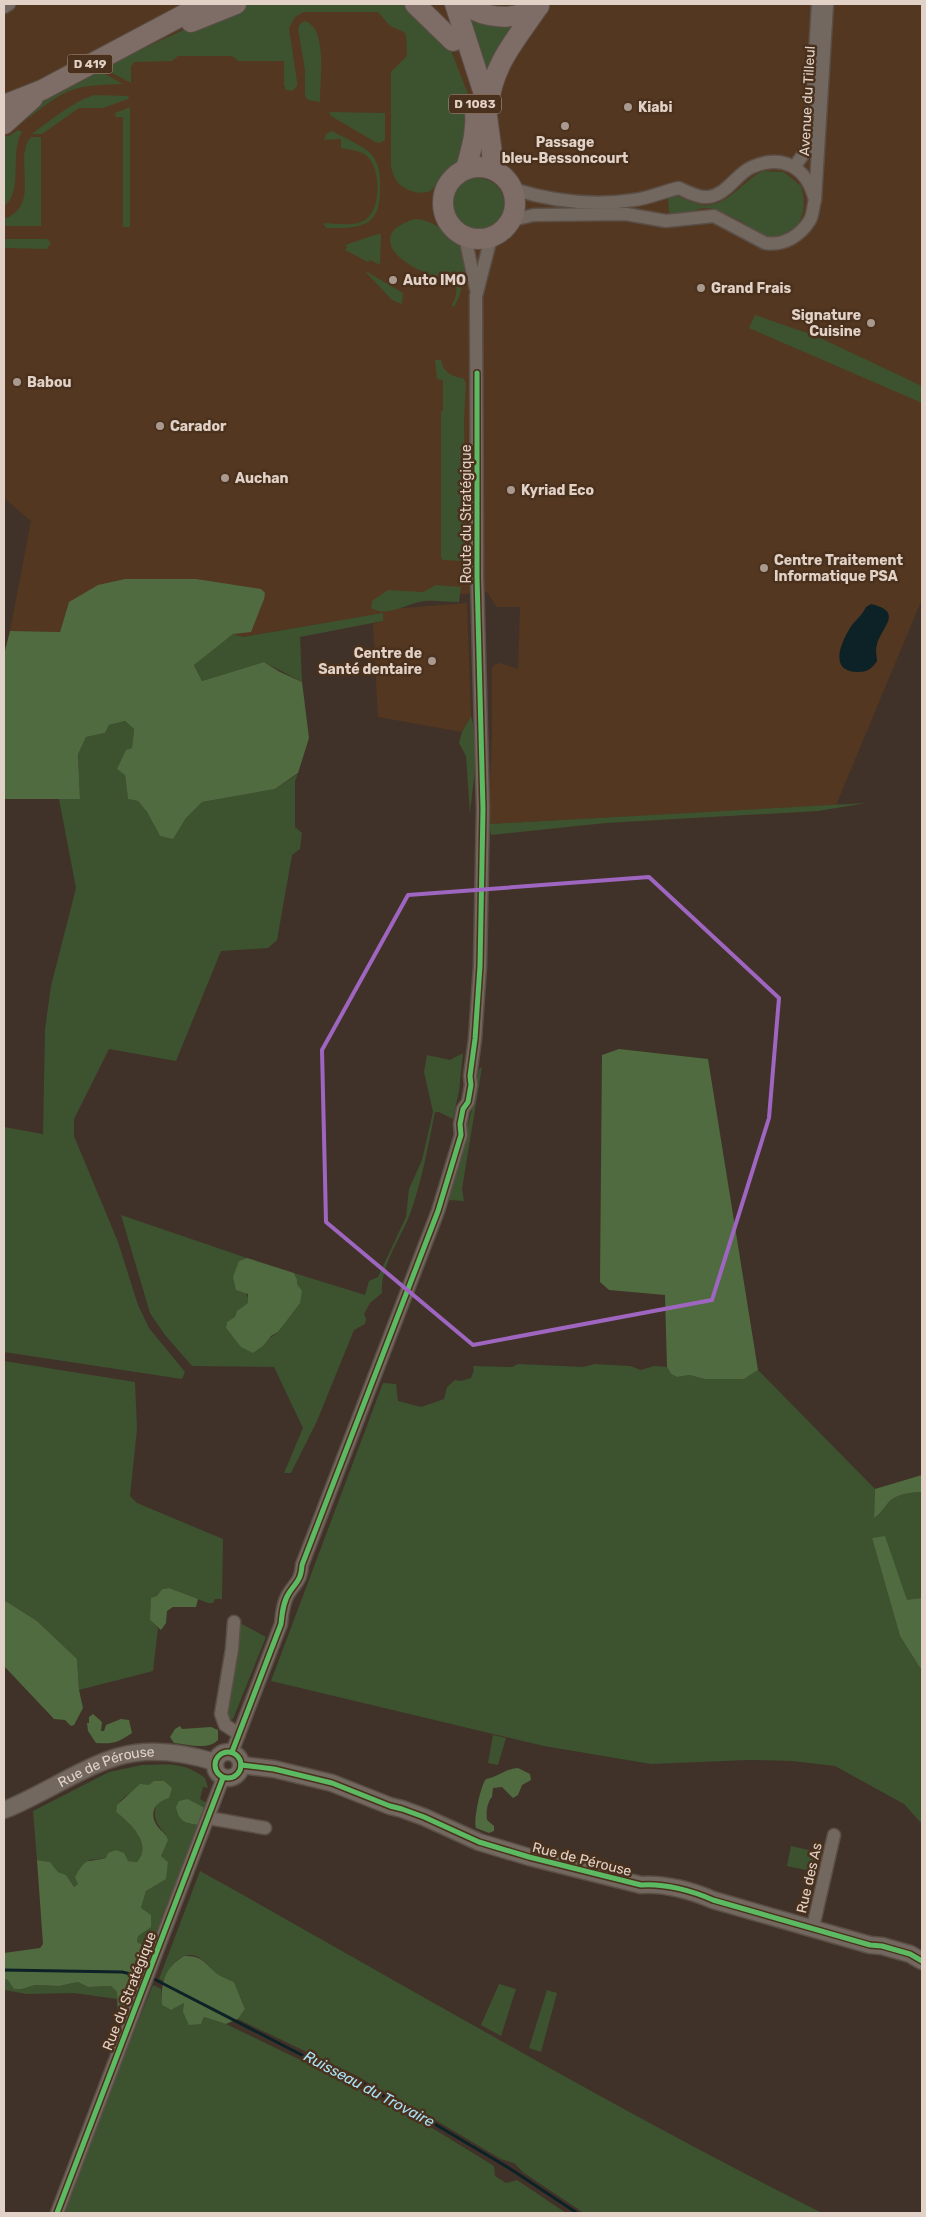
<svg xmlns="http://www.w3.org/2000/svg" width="926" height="2217" viewBox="0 0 926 2217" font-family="Rubik,sans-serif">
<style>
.built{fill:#543720}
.green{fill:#3d522f}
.forest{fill:#506b40}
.water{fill:#0d2227}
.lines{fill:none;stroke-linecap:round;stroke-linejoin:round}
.stream{stroke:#0d2227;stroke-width:3}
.minor-casing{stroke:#5a4e45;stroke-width:15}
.tertiary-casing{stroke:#5a4e45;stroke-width:19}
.primary-casing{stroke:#5a4e45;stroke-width:22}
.minor{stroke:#736860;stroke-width:12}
.tertiary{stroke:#736860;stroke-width:16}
.primary{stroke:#7e6d67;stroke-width:20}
.cycleway-casing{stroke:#4a311d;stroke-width:8}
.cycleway{stroke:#5cba63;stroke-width:5}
.marked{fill:none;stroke:#9f66c1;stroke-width:4;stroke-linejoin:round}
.poi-dot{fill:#a9998f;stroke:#4a311d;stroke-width:2}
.labels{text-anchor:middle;stroke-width:5;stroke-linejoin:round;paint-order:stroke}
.shield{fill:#4a311d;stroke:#b4a193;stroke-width:1}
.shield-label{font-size:12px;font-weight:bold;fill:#e1d1c6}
.street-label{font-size:14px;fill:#e1d1c6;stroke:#4a311d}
.poi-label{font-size:14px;font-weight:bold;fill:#e1d1c6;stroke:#4a311d;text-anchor:start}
.water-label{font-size:15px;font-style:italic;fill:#a6e2f7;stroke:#4a311d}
</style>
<rect width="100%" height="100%" fill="#403228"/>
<path class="built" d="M4 4H922V599L836 805 489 824 492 730V669L494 665 500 663 518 669 520 607H497L487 592 464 594 423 592 393 609 467 603 471 716 462 732 378 717 373 624 383 621 324 623 243 637 69 602 60 632 10 631 31 521 4 498Z"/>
<g class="green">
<path d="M246 4H408L450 48 468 94 471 112 458 163C446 168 443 179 434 188 425 198 403 191 396 180 393 176 392 170 391 166V72L407 56 406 35 404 32 390 26 378 12H304L295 17 289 28 297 82V86L292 91 286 90 284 85V61H238L232 56H178L172 61 135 62 131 66V83L108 71 112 69 110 64 192 26Z"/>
<path d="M462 16 517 26 485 80Z"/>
<path d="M305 21C328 28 320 82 320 102L308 100 305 96V70L298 29 300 24Z"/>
<path d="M102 69 105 74 123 84C106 85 89 84 72 90 48 99 29 121 6 132 29 105 71 86 102 69Z"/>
<path d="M94 95 129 96 128 99 103 108H79L42 134H32C52 119 71 103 94 95Z"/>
<path d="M130 107V227H123V117H116L115 113Z"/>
<path d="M329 112 385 113V140L380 143 375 142 331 116Z"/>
<path d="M18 130 22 132C9 152 24 193 4 206V136H9Z"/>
<path d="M332 131C344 138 362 144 372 155 380 165 380 176 380 188 381 229 359 228 326 228L323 223C334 223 348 226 358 223 383 218 382 169 367 156 360 150 349 150 341 148V139L324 140 326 134Z"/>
<path d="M31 137H41V226H4V219C43 205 12 158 31 137Z"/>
<path d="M763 171 784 172 801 186C805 200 806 214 796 226 785 237 770 240 756 233 752 231 749 226 744 223 735 218 723 212 713 209 696 204 683 222 669 212L668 199 674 195C684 198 692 204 703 205 727 208 743 180 763 171Z"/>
<circle cx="478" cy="204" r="26"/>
<path d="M415 219C435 220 449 234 463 249 466 270 464 289 454 307L452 305C455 299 459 290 454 283 449 276 436 277 429 274 416 270 390 256 390 240 390 228 405 222 415 219Z"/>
<path d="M378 234H381L380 265 370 260 368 262 345 250 347 247 345 245Z"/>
<path d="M4 239H47L51 243 47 249 4 248Z"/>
<path d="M364 270 403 293 402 304 392 300Z"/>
<path d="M755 315 816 336 922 386V403L749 328Z"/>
<path d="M435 360H441C443 372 452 377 463 378L466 383 464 421 466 556 461 561 443 560 441 557V411H443V380L437 379Z"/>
<path d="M436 585 461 587 459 602C448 602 435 600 424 601 408 603 387 618 371 608L372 601 388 590 423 592Z"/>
<path d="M383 613V621L300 637 302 682 264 662 202 681 194 664 233 634 243 637Z"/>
<path d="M471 716C480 747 473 783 470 814L466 756 459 743 462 732Z"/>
<path d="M125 721 134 729 132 748 125 775 128 799 138 801 147 812 160 836 173 838 186 818 202 802 275 789 298 774 295 781V827L302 833 300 849 292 855 277 940 268 948 221 951 176 1061 109 1049 74 1119V1136L118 1242 138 1305 149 1328 185 1372 182 1379 4 1352V1127L43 1134 45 1029 51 986 76 888 59 799H80L78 753 86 737 105 733 109 725Z"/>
<path d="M867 803 818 811 606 823 491 835 489 824Z"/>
<path d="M463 1053 459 1091 453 1119 439 1112H435C428 1146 422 1181 410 1214 400 1240 380 1266 382 1293L370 1303 364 1314 366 1319 365 1324 354 1330 317 1421 291 1473H284L303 1428 274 1367 192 1366 165 1335 150 1313 121 1215 247 1258 239 1261 249 1303 237 1311 236 1317 227 1322 226 1328 232 1335 264 1345C270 1336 271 1338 278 1332 288 1323 300 1285 294 1273L365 1295 369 1281 378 1277 406 1217 409 1189 422 1160 433 1112 424 1072 427 1055 450 1060Z"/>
<path d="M482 1067 462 1189 464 1201 449 1200 472 1109 479 1069Z"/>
<path d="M4 1361 135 1382 137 1429 130 1496 137 1503 223 1539 222 1599H215L213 1603H208L169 1588 162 1589 157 1596 150 1620 158 1628 153 1671 79 1690 77 1659 37 1621 4 1600Z"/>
<path d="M518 1364 583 1367 595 1364 630 1366 641 1370 654 1366 667 1367 671 1374 677 1377 689 1375 705 1379H744L758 1370 875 1489 874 1518C882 1513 884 1505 891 1500 898 1494 913 1492 922 1492V1598L907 1601 885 1537 872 1538 900 1636 922 1671V1824L904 1804 835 1766 792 1761 748 1760 651 1764 544 1746 271 1681 383 1383 396 1384 398 1401 421 1407 444 1399 447 1387 455 1380 461 1381 471 1378 474 1370 473 1366 512 1367Z"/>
<path d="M240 1623 266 1637 233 1719 230 1720 227 1714Z"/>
<path d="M493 1735 506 1738 498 1765 488 1763Z"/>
<path d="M142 1765C169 1765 182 1761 205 1778L208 1788 203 1787 200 1799 207 1803 205 1808 188 1799 187 1823 199 1825 150 1948 137 1942 141 1908 146 1891 165 1879 168 1862 161 1856 166 1834C157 1826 150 1814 159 1801L149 1785C135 1790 118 1796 116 1812 130 1823 153 1844 137 1862L106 1858 89 1860 78 1884 74 1887 66 1875 58 1872 50 1862 37 1860 33 1811 109 1772Z"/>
<path d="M791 1846 821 1853 815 1872 787 1866Z"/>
<path d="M200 1871C407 1986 610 2107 822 2213H584L524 2173 514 2163 501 2159 442 2124 398 2101 359 2077 238 2019 245 2009 234 1982C228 1979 220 1977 216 1973 210 1968 206 1961 198 1957 181 1949 169 1967 164 1981L159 1979Z"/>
<path d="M4 1979 8 1980 15 1989H22L35 1985 59 1986 78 1982 88 1987 111 1986 117 1992V1999L74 1993 27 1994 4 1990Z"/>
<path d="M499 1984 516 1989 501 2036 481 2025Z"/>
<path d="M153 1985 161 1989C162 1999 160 2006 171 2010L184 2003 202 2022 204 2017 226 2024 354 2086 424 2123 494 2166 495 2176 506 2183 517 2180 566 2213H64L118 2071Z"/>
<path d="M547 1990 557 1993 541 2052 529 2048Z"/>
</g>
<g class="forest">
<path d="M125 579H196L261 589 265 593 264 599 251 632 233 634 194 665 202 681 264 662 280 672 302 682 309 738 298 773 275 789 202 802 186 818 173 839 160 836 147 812 138 801 128 799 125 775 117 769 126 750 132 748 134 729 125 721 109 725 105 733 86 737 78 754 80 799H4V655L10 631 60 632 69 602 98 585Z"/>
<path d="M619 1049 708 1059 758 1370 744 1379H705L689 1375 677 1377 671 1374 667 1367 665 1295 609 1290 600 1282 602 1055Z"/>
<path d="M247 1258 294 1273 297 1280V1284L302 1291 300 1303 278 1332 271 1336 264 1345 253 1353 241 1347 226 1328 227 1322 235 1317 237 1311 248 1303V1294L236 1290 233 1277 239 1261Z"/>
<path d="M922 1475V1492C913 1492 898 1494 891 1500 884 1506 882 1513 874 1518L875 1489Z"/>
<path d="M885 1536 907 1600 922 1598V1671L900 1636 872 1538Z"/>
<path d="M169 1588 198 1599 196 1607H173L167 1611 166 1623 161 1630 150 1620 151 1598 157 1596 162 1589Z"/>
<path d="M4 1600 37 1621 77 1659 79 1690 83 1708 74 1725 71 1726 65 1720 54 1719 4 1666Z"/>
<path d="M93 1714 102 1722 101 1731H104L106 1725 121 1719 129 1720 132 1733C117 1743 114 1744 96 1743L88 1731 87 1723H89V1717Z"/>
<path d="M180 1726 182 1729 211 1727 218 1730V1740C207 1751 188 1744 174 1743L170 1737 175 1729Z"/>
<path d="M518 1768 530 1774 531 1780 522 1785 518 1795 513 1798 502 1787 493 1788 492 1797C487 1802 486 1813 487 1820L494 1826V1831L489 1833 476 1828C473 1821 481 1784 486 1779 498 1777 505 1769 518 1768Z"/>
<path d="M154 1781H164L172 1788 169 1798C155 1802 148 1813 158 1827 162 1832 166 1833 168 1840L161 1856 168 1862 166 1879 146 1891 141 1908 151 1915V1927L138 1936 137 1942 150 1948 141 1981 131 2000 125 2020 118 2017 117 1992 111 1986 88 1987 78 1982 59 1986 35 1985 22 1989H14L8 1980 4 1979V1953L40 1948 43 1944 37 1860 50 1862 58 1872 66 1875 74 1887 78 1884 75 1877C87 1856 86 1863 106 1858L108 1853 116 1850 124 1853 128 1861 137 1862C153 1844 130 1823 116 1812L117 1805 140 1784 149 1785Z"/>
<path d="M188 1799 205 1808 199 1825C185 1823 179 1822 176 1807L179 1801Z"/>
<path d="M184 1956C202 1956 203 1961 215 1972 220 1977 228 1979 234 1982L245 2009 238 2019 226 2024 204 2017 201 2024 189 2025 183 2012 184 2003 171 2010 162 2005C161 1983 164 1968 184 1956Z"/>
</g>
<path class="water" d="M871 604C905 612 881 627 877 645 875 650 877 656 877 661 872 669 867 672 858 672 829 672 840 644 850 628 855 620 861 617 866 607Z"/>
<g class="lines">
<g class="stream">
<path d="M4 1970 122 1972 135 1975"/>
<path d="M154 1979 331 2070 371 2087 395 2104 433 2123 509 2168 577 2213"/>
</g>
<g class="minor-casing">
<g id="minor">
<path d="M4 7 9 4"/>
<path d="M794 167 808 148 810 137 818 4"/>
<path d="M513 189C551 201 594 206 634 200 650 198 664 191 679 188 687 192 699 198 708 197 727 195 737 173 752 167 782 154 806 167 814 197"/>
<path d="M512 220 534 215 626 214 666 221 714 216 765 243C784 246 800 236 810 220 813 215 813 206 815 200L827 4"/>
<path d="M465 237 476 289"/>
<path d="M234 1622 232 1649 221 1714 225 1725 239 1734"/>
<path d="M232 1752 281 1624C282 1614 283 1602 289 1593 296 1582 301 1581 302 1565L438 1211 461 1135 460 1124 463 1109 468 1102 471 1085 470 1076 475 1039 480 966 483 809 477 577 476 296 491 238"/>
<path d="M209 1818 265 1828"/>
<path d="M813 1927 834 1835"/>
<path d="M57 2213 223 1778"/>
</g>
</g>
<g class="tertiary-casing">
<g id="tertiary">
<circle cx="228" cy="1765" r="13"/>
<path d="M241 1765 274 1769 332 1783 390 1806 402 1809 424 1817 479 1842 529 1857 641 1885C664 1883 693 1891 713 1900L870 1945 882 1946 910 1954 922 1961"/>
<path id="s1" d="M4 1810C44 1795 94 1758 135 1753 162 1749 189 1754 215 1762"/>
</g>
</g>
<g class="primary-casing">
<g id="primary">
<path d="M415 4 453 41"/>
<path d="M455 4 484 94 493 161 498 172"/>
<path d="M462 4C487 19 514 22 539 6"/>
<path d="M191 22 236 4"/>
<path d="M4 105 42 90 204 4"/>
<path d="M488 107C493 64 515 41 538 7"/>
<path d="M4 124 33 98"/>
<circle cx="479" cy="203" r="36"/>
<path d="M466 169C472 146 477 132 475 108"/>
</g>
</g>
<use href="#minor" class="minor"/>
<use href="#tertiary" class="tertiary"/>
<use href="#primary" class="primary"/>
<g class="cycleway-casing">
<g id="cycleway">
<circle cx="228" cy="1765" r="13"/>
<path d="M232 1752 281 1624C282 1614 283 1602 289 1593 296 1582 301 1581 302 1565L438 1211 461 1135 460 1124 463 1109 468 1102 471 1085 470 1076 475 1039 480 966 483 809 477 577V373"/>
<path d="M241 1765 274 1769 332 1783 390 1806 402 1809 424 1817 479 1842 529 1857 641 1885C664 1883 693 1891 713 1900L870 1945 882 1946 910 1954 922 1961"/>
<path d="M57 2213 223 1778"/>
</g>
</g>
<use href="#cycleway" class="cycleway"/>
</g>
<path class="marked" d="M649 877 779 998 769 1118 712 1300 473 1345 326 1222 322 1050 408 895Z"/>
<g class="poi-dot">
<circle cx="628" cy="107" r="5"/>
<circle cx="565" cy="126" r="5"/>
<circle cx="393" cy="280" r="5"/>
<circle cx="701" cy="288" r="5"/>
<circle cx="871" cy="323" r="5"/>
<circle cx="17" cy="382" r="5"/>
<circle cx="160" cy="426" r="5"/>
<circle cx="225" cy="478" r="5"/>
<circle cx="511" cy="490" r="5"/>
<circle cx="764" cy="568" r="5"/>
<circle cx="432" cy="661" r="5"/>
</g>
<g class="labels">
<g class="shield">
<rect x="67.5" y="54.5" width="45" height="19" rx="4"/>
<rect x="449" y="94.5" width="52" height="19" rx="4"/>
</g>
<g class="shield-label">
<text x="90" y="68">D 419</text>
<text x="475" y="108">D 1083</text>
</g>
<g class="street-label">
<text transform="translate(807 101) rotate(-87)" y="5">Avenue du Tilleul</text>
<text transform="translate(466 514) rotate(-90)" y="5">Route du Stratégique</text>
<text dy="5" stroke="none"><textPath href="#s1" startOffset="112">Rue de Pérouse</textPath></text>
<text transform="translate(582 1859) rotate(14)" y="5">Rue de Pérouse</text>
<text transform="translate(809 1878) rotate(-77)" y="5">Rue des As</text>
<text transform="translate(129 1991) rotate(-69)" y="5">Rue du Stratégique</text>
</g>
<g class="poi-label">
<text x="638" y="112">Kiabi</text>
<text x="565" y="147" text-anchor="middle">Passage<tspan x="565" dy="16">bleu-Bessoncourt</tspan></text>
<text x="403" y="285">Auto IMO</text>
<text x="711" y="293">Grand Frais</text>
<text x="861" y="320" text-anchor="end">Signature<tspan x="861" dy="16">Cuisine</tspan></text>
<text x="27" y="387">Babou</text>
<text x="170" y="431">Carador</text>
<text x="235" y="483">Auchan</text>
<text x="521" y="495">Kyriad Eco</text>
<text x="774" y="565">Centre Traitement<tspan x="774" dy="16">Informatique PSA</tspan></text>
<text x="422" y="658" text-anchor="end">Centre de<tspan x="422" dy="16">Santé dentaire</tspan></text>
</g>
<g class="water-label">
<text transform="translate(369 2089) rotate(28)" y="5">Ruisseau du Trovaire</text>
</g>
</g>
<rect width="926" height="2217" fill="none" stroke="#e1d1c6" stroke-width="10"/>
</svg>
